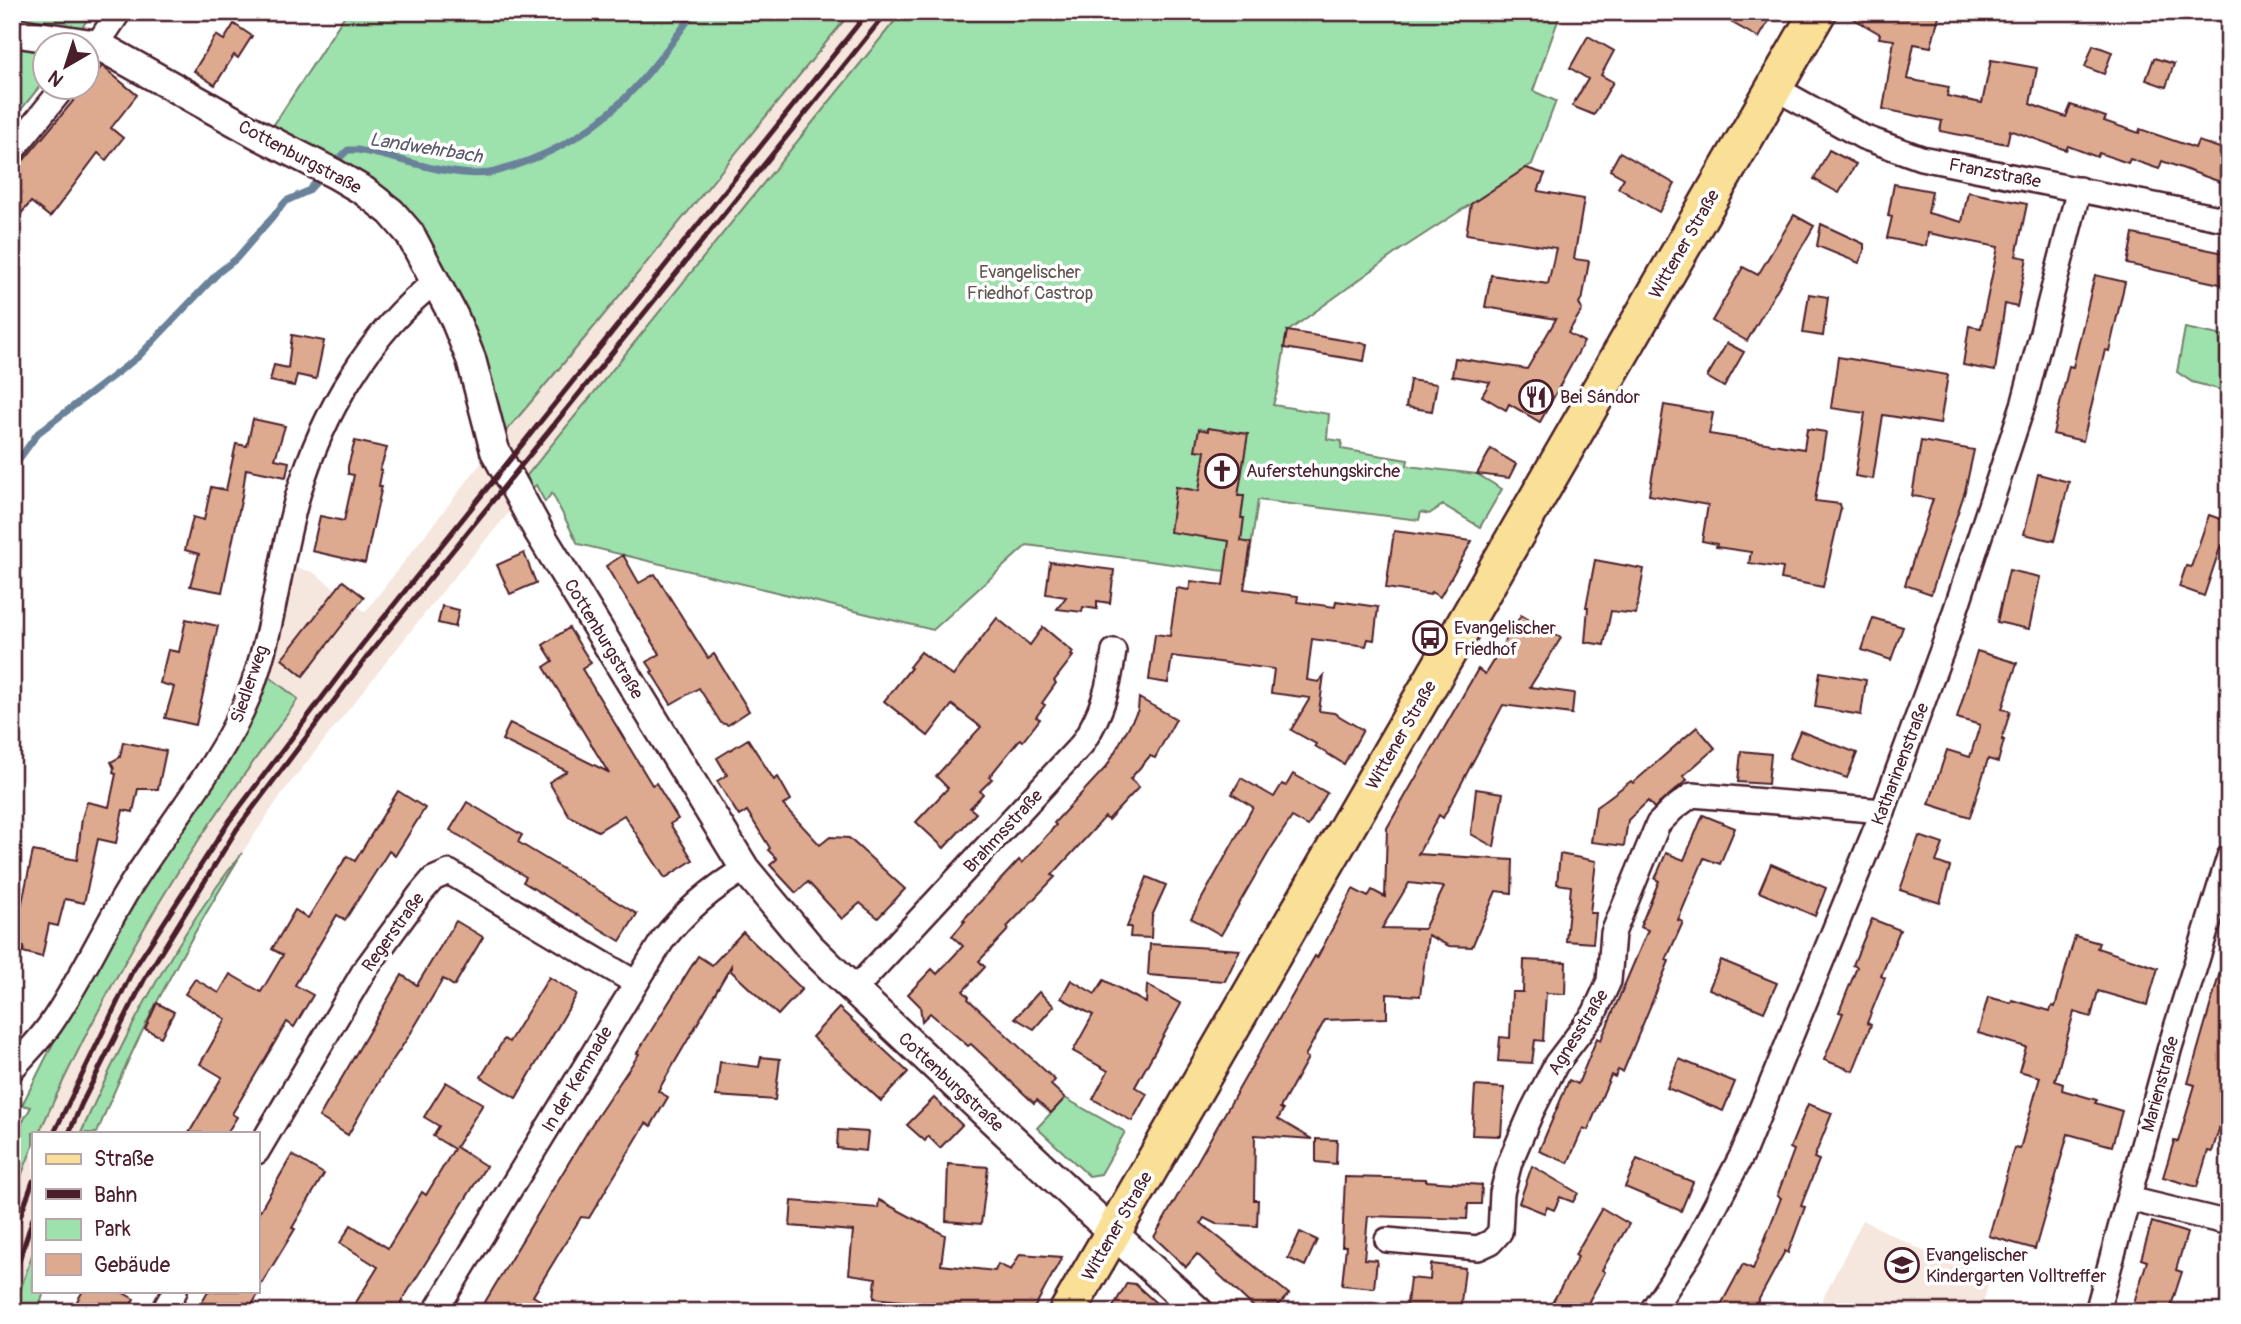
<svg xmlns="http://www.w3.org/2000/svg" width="2241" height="1324" viewBox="0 0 2241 1324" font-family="Pangolin,sans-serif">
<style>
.built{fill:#f5e6de}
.green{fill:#9de1ad;stroke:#74806c;stroke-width:2}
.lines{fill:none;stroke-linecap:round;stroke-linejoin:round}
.stream{stroke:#6b8299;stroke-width:7}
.building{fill:#ddaa90;stroke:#4a1f2b;stroke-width:2;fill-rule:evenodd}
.minor-casing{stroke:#4a1f2b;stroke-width:28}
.tertiary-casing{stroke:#4a1f2b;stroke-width:33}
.primary-casing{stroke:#4a1f2b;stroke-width:40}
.minor{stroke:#fff;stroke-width:23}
.tertiary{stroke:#fff;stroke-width:28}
.primary{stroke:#f9e096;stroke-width:35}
.rail{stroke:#4a1f2b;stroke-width:5}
.labels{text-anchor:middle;stroke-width:7;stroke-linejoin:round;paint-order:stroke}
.street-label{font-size:18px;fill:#4a1f2b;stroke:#fff}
.park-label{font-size:18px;fill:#635952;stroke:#fff}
.poi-label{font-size:18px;fill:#4a1f2b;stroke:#fff;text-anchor:start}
.water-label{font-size:19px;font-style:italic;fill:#5d596b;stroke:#fff}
</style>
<rect width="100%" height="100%" fill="#fff"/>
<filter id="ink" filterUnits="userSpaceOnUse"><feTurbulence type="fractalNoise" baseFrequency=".0143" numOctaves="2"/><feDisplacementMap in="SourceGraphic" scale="14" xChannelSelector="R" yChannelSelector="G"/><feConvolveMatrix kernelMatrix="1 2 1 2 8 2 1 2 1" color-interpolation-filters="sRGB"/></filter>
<g filter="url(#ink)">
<g class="built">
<path d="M851 12H902L524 479 503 435 589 333Z"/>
<path d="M482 462 512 509 445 588 283 792 242 853 208 896 122 1046 81 1133H39L89 1026 148 920 197 842 297 700 267 675 293 567 313 572 343 595 350 586 364 597 358 606 365 612Z"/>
<path d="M33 1146V1252L12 1312V1199Z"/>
<path d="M1863 1220 1935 1257 1992 1273 1980 1312H1816Z"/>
</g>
<g class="green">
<path d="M12 12H92L71 45 46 46 45 80 12 121Z"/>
<path d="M347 12H851L589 333 503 435 486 366 455 288 427 236 388 192 273 126Z"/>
<path d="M902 12H1561L1533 91 1556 101 1532 164 1400 250 1287 332 1278 388 1273 405 1329 414 1327 439 1342 441 1341 449 1408 460 1407 466 1477 474 1502 489 1480 527 1443 505 1429 514 1421 512 1419 520 1258 500 1247 574 1027 545 933 630 578 544 552 493 545 502 536 485 530 490 524 479Z"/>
<path d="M2185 328 2229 337V392L2192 382 2177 372Z"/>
<path d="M267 675 298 699C258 756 216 812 179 870 126 955 80 1042 39 1133H33V1146L12 1199V1141L31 1107 22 1105 76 998 108 941 232 753 252 714Z"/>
<path d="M242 853C187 943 135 1036 97 1133H81C124 1035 175 938 242 853Z"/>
<path d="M1065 1098 1125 1132 1101 1174 1089 1176 1037 1128Z"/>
<path d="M33 1252V1291H44L38 1312H13Z"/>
</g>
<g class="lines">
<g class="stream">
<path d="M332 165 348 150H357C398 156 447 178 489 173 502 171 517 165 530 160 608 130 647 78 694 12"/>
<path d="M12 469 38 433 138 357 219 272 236 259 286 201 308 191 324 174"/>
</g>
</g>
<g class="building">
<path d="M1713 12H1774L1759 38Z"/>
<path d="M1842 12H1940L1931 47 1914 44 1907 79 1949 87 1947 96 1982 103 1991 60 2037 68 2030 104 2066 117 2071 105 2106 117 2104 121 2139 133 2140 129 2195 148 2198 141 2229 151V185L2162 161 2159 169 2130 159 2128 163 2099 153 2097 157 2068 146 2066 150 2010 130 2007 144 1940 131 1942 121 1883 109 1894 40 1879 38 1880 34Z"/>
<path d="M234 24 252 36 238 58 234 55 215 85 194 71 216 35 224 40Z"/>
<path d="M1588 36 1614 51 1601 75 1613 82 1594 115 1572 106 1588 79 1570 68Z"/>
<path d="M2093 45 2112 52 2104 74 2085 67Z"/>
<path d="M2154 58 2174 64 2166 87 2146 80Z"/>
<path d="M102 66 137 95 111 128 123 138 106 160 98 153 50 217 31 202 12 224V174L84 88H88V84Z"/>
<path d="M1829 150 1856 164 1839 193 1814 179Z"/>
<path d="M1620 152 1675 184 1659 212 1618 188 1624 178 1610 170Z"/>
<path d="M1526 168 1545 174 1538 191 1584 199 1574 259 1589 261 1583 296 1579 303 1582 310 1568 333 1584 342 1540 422 1509 404 1506 410 1482 396 1490 382 1452 376 1455 358 1527 369 1556 319 1485 307 1491 275 1548 284 1556 248 1466 234 1471 204Z"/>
<path d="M1894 184 1932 191 1928 213 1962 222 1968 192 2027 204 2016 256 2027 258 2017 307 2005 304 1995 371 1963 365 1969 326 1981 328 1998 247 1928 233 1926 246 1887 238 1892 217 1888 216Z"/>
<path d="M1794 215 1814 226 1747 341 1712 321 1743 267 1758 275Z"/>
<path d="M1821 224 1864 244V251L1859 263 1817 246Z"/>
<path d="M2133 234 2229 254V286L2127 264Z"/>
<path d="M2095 275 2125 282 2109 351 2105 350 2083 441 2053 434 2069 366 2073 367Z"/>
<path d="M1809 294 1828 297 1823 336 1803 333Z"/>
<path d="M1287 331 1367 344 1364 361 1284 348Z"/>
<path d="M292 335 324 341 316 379 297 375 294 386 270 381 274 365 288 368Z"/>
<path d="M1727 343 1744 352 1724 387 1707 377Z"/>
<path d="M1838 357 1948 375 1940 424 1883 415 1873 479 1855 476 1865 413 1831 408Z"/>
<path d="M1410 380 1437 384 1432 411 1406 407Z"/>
<path d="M1664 405 1713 413 1709 434 1804 449 1807 429 1826 432 1815 501 1840 504 1841 508 1823 587 1781 579 1783 568 1749 563 1751 552 1716 547 1717 544 1702 541 1708 505 1649 495Z"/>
<path d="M253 419 285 426 275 459 289 462 286 477 246 469 242 496 222 592 190 586 199 554 185 550 193 517 204 520 211 487 226 490 236 444 247 446Z"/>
<path d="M1208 428 1248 434 1238 496H1244L1241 518H1244L1241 541 1251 543 1244 589 1298 596 1297 602 1335 607 1336 601 1378 607 1374 640 1368 639 1366 646 1312 639 1307 680 1319 682 1324 674 1319 711 1334 713 1363 730 1344 764 1315 746 1316 744 1291 730 1310 698 1271 693 1274 669 1172 656 1168 683 1149 680 1155 634 1170 636 1177 588 1189 590 1191 581 1223 585 1229 541 1170 532 1176 487 1199 491 1205 451 1195 450 1199 429 1208 431Z"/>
<path d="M355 441 387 448 380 470H382L379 486H382L365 563 312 551 320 516 344 521 354 475 348 474V466Z"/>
<path d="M1921 441 1974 450 1965 491 1931 594 1905 585 1933 499 1912 496Z"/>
<path d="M1491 449 1516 464 1509 478 1477 474Z"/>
<path d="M2038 474 2069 482 2054 541 2024 534Z"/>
<path d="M2209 515 2229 522V531L2223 546 2221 545 2204 596 2179 587 2186 566 2191 567Z"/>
<path d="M1394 531 1472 541 1440 597 1431 592 1430 595 1386 588Z"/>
<path d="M524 553 536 583 510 594 497 565Z"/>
<path d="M623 555 639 583 655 574 708 658 714 654 749 711 728 725 721 723 699 688 671 704 651 672 653 671 647 662 660 654 606 566Z"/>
<path d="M1595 560 1644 569 1636 614 1611 611 1604 645 1585 642 1588 607H1586Z"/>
<path d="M1050 562 1114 570 1110 603 1097 601V609L1083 607 1082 612 1057 609 1066 597 1046 594Z"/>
<path d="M2009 570 2040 577 2029 629 1997 622Z"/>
<path d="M343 581 364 597 303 676 282 659Z"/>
<path d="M442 606 459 610 455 627 438 623Z"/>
<path d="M1521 615 1561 638 1530 687 1574 693 1572 714 1503 705 1443 818 1439 815 1418 854 1513 860 1512 893 1496 891 1472 947 1449 946 1428 935 1420 996 1387 994V1018L1325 1020 1305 1056 1308 1058 1280 1108 1283 1110 1278 1119 1312 1139 1255 1135 1254 1200H1258L1257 1226 1216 1224 1204 1218 1201 1223 1289 1294 1272 1312H1259L1197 1254 1186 1267 1154 1237 1315 956 1317 958 1353 889 1368 897 1372 890 1385 897 1387 828 1478 669 1485 674ZM1409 883 1444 887 1424 929 1382 928Z"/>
<path d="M997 618 1030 645 1043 627 1073 652 1071 655 1073 656 1054 681 1056 683 1042 703 1045 705 1036 717 1040 719 1023 741 1020 739 989 777 992 779 980 791 983 794 970 808 976 813 944 848 916 822 948 788 936 776 981 727 952 705 928 736 884 701 911 668 909 667 921 652 953 676Z"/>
<path d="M1873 618 1903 627 1891 660 1862 650Z"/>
<path d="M186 619 218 626 196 725 165 718 174 687 160 683 168 650 179 652Z"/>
<path d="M569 628 591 663 582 669 652 785 656 783 678 819 670 824 693 860 665 878 624 815 598 831 569 816 549 782 567 771 502 740 510 723 608 772 544 667 553 661 543 645Z"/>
<path d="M1977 651 2017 663 2002 709 2010 711 2002 740H2004L1998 762 1988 759 1970 817 1929 804 1947 750 1970 757 1980 725 1957 718Z"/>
<path d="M1820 672 1866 680 1861 715 1815 707Z"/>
<path d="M1139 698 1176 719 1155 758 1150 756 1130 779 1139 787 1108 820 1105 817 1052 875 1055 877 1007 927 1009 929 979 961 985 967 963 991 969 997 968 999 1055 1080 1051 1085 1065 1098 1051 1113 1037 1100 1034 1103 971 1044 968 1046 930 1013 922 1021 920 1006 908 994 932 969 937 974 963 946 952 936 965 921 963 920 1019 860 1022 863 1056 825 1054 823 1107 766 1138 710Z"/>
<path d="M1697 727 1715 748 1683 776 1687 780 1654 808 1648 801 1628 820 1624 846 1591 842 1596 807 1631 781 1633 783Z"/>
<path d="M1800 731 1857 753 1847 778 1789 758Z"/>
<path d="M748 739 774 780 778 777 791 800 783 805 820 845 830 837 849 838 905 889 878 918 860 903 842 919 808 882 796 893 770 865 777 859 768 850 770 848 747 811 739 816 717 781 727 775 717 758Z"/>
<path d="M123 742 166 751 158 789H138L133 812 123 810 116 843 98 839 84 903 65 899 58 926 49 924 42 957 23 952 24 947 12 945V916L19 917 33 851 77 860 82 818 87 802 109 807 116 774 113 773 114 768 111 762 120 757Z"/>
<path d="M1741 751 1771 754 1768 784 1738 782Z"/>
<path d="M1293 774 1327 793 1308 826 1292 817 1270 850 1221 935 1191 918 1253 807 1232 794 1241 778 1274 797 1282 784 1286 786Z"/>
<path d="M1476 789 1503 793 1494 847 1471 834Z"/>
<path d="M398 791 425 808 395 856 389 851 345 920 337 915 295 985 313 995 294 1027 287 1022 232 1114 237 1117 227 1133H189L222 1077 200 1064 226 1019 185 994 195 979 219 993 230 974 261 992 283 955 272 949 295 910 308 918 347 856 355 861Z"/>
<path d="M467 802 522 835 518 842 637 914 620 941 523 882 526 877 450 830Z"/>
<path d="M1703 815 1735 828 1720 864 1704 858 1678 920 1683 922 1666 960 1669 961 1623 1072 1618 1070 1615 1077 1611 1075 1588 1130 1583 1128 1568 1163 1539 1151 1569 1080 1578 1084 1597 1038 1601 1040 1648 930 1640 927 1659 881 1655 879 1666 853 1684 860Z"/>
<path d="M1919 836 1943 844 1936 862 1950 867 1940 903 1900 890Z"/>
<path d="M1560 854 1596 861 1590 913H1596L1593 943 1566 941 1571 886 1557 884Z"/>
<path d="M1771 864 1826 888 1815 916 1759 892Z"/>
<path d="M1147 877 1166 885 1152 916 1151 938 1130 937 1131 927H1127Z"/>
<path d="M1872 919 1900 930 1881 976 1885 978 1867 1023 1871 1025 1853 1071 1824 1060 1843 1013 1839 1012 1857 967 1853 965Z"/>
<path d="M456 921 483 937 454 986 443 979 409 1036 380 1079 348 1135 319 1117 402 975 417 985Z"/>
<path d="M743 932 802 989 778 1015 731 971V966L658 1091 668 1097 651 1126 646 1123 589 1218 581 1217 533 1296 560 1312H479L592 1124 639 1054 637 1053 698 956 712 965Z"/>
<path d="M2075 936 2099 943 2097 948 2158 968 2147 1005 2098 991 2091 1017 2074 1012 2055 1081 2063 1084 2062 1090 2097 1100 2095 1103 2122 1111 2112 1146 2068 1134 2035 1249 1989 1236 2014 1148 2020 1149 2040 1077 2019 1071 2026 1047 1978 1033 1988 997 2011 1003 2012 1000 2050 1011 2052 1006 2055 1007Z"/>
<path d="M1150 944 1240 950 1225 981 1211 980 1148 975Z"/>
<path d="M2224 958 2229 959V1097L2212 1152 2208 1151 2197 1187 2163 1177 2174 1141 2178 1142 2195 1085 2188 1083Z"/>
<path d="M1524 960 1566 962 1565 994 1546 993 1543 1041 1535 1040 1532 1063 1498 1061 1500 1037 1510 1038 1512 992H1523Z"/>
<path d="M1721 960 1777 983 1764 1012 1709 989Z"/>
<path d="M549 977 577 994 516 1098 481 1077 504 1039 509 1042Z"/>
<path d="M1071 980 1095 994 1104 980 1146 1003 1147 985 1181 1004 1135 1087 1147 1094 1132 1121 1093 1099 1108 1071 1073 1051 1093 1015 1061 998Z"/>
<path d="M1039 992 1054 1006 1034 1029 1015 1018Z"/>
<path d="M157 1003 174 1012 161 1037 145 1029Z"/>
<path d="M839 1008 908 1072 881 1101 812 1037Z"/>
<path d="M761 1057 780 1059 775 1100 716 1096 720 1062 759 1067Z"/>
<path d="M1679 1059 1735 1082 1723 1111 1667 1088Z"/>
<path d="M446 1082 483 1104 456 1147 486 1166 395 1312H350L378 1267 340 1243 351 1225 388 1248 422 1192 426 1195 454 1149 433 1136 439 1126 424 1117Z"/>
<path d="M1475 1086 1504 1088 1501 1136 1472 1135Z"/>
<path d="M934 1098 962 1125 940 1148 928 1136 925 1141 907 1125Z"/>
<path d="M1808 1104 1832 1113 1814 1158 1819 1160 1801 1206 1805 1207 1788 1253 1785 1251 1752 1312H1717L1743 1264 1753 1269 1781 1198 1777 1196 1794 1150 1790 1148Z"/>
<path d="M838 1130 868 1132 866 1151 837 1148Z"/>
<path d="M1316 1139 1337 1140 1336 1164 1316 1162Z"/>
<path d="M292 1155 324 1174 292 1228 295 1229 257 1291H260L248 1312H211L200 1305 208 1291H257V1216Z"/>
<path d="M1637 1159 1693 1182 1681 1211 1625 1187Z"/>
<path d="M948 1164 988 1167 981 1224 946 1221Z"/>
<path d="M1532 1166 1578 1193 1573 1202 1560 1197 1554 1210 1547 1207 1544 1213 1519 1203Z"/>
<path d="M1345 1177 1426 1179V1181L1482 1185 1481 1204H1468L1467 1219 1368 1216 1364 1259 1377 1260 1374 1288 1342 1285 1346 1246H1342Z"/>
<path d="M879 1200 945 1235 941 1265 995 1271 998 1264 1011 1270 1020 1254 1062 1257 1032 1312H946V1306L874 1298 876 1278 849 1274 853 1231 790 1226 792 1201 878 1208Z"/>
<path d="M1602 1208 1629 1224 1602 1270 1605 1272 1583 1312H1552L1555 1305 1552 1303 1578 1257 1575 1255Z"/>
<path d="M2152 1222 2187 1233 2176 1270 2182 1272 2169 1312H2131L2147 1261 2141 1259Z"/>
<path d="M1300 1232 1317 1240 1305 1266 1288 1258Z"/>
<path d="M1431 1264 1465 1268 1460 1312H1406L1410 1278 1430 1280Z"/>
<path d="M1127 1283 1135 1284 1166 1312H1110Z"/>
<path d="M83 1291H120L134 1299 126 1312H85L74 1306Z"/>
</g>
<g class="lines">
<g class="minor-casing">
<g id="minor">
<path d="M88 58 119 12"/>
<path d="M1775 88 1863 137 1921 158 2229 220"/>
<path d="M12 151 63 88"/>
<path d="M854 990 1082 744C1102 713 1109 688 1114 651"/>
<path d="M12 1069C25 1054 39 1041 50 1025 80 982 102 932 129 888 169 824 220 765 249 695 274 631 279 560 298 495 322 414 370 332 436 281"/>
<path d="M257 1152 364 971 421 893 433 879 449 872 636 983"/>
<path d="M2129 1199 2229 1223"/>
<path d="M1387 1240 1478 1248 1491 1242 1500 1232 1502 1193 1510 1162 1532 1111 1556 1064 1594 1014 1609 981 1613 933 1658 824 1673 809 1692 795 1883 811"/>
<path d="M163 1312 175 1291"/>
<path d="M435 1312 662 941C685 911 712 888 745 869"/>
<path d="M1651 1312 1691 1252 1743 1153 1883 811 1945 642 2024 402 2079 189"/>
<path d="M2097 1312 2170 1047 2229 857"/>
</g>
</g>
<g class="tertiary-casing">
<path id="tertiary" d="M12 32 98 45 261 136 335 174 364 191 391 212 410 234 454 317 471 359 495 451 539 532 745 869 809 946 854 990 1113 1233 1199 1312"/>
</g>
<g class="primary-casing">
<path id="primary" d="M1067 1312 1818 12"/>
</g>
<use href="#minor" class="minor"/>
<use href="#tertiary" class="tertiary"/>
<use href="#primary" class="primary"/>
<g class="rail">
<path d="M54 1133 132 972 230 820 361 646 868 12"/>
<path d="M69 1133 82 1103 144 980 237 829 370 653 887 12"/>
<path d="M12 1239 33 1181"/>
<path d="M12 1282 33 1218"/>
</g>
</g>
</g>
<defs>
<g id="restaurant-ring" transform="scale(1.75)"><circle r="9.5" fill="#fff" stroke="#4a1f2b" stroke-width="1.5"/><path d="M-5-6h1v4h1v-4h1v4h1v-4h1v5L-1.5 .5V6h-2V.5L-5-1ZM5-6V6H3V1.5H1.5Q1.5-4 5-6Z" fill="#4a1f2b"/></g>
<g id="church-ring" transform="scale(1.75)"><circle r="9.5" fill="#fff" stroke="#4a1f2b" stroke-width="1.5"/><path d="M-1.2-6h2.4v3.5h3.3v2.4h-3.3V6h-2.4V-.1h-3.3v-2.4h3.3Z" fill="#4a1f2b"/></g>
<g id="bus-ring" transform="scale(1.75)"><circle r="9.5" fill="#fff" stroke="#4a1f2b" stroke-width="1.5"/><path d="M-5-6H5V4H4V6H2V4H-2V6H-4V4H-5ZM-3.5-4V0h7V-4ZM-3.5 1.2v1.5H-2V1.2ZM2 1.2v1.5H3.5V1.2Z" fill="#4a1f2b"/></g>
<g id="school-ring" transform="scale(1.75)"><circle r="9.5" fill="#fff" stroke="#4a1f2b" stroke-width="1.5"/><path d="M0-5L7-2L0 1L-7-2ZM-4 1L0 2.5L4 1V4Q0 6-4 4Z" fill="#4a1f2b"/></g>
</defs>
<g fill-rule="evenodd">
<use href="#restaurant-ring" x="1536" y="397"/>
<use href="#church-ring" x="1222" y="471"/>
<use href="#bus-ring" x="1430" y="638"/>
<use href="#school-ring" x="1902" y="1265"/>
</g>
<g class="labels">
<g class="street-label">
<text transform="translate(300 157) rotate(28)" y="6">Cottenburgstraße</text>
<text transform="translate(1995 173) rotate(11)" y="6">Franzstraße</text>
<text transform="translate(1684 244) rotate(-60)" y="6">Wittener Straße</text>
<text transform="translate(604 639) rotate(59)" y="6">Cottenburgstraße</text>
<text transform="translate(249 684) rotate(-71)" y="6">Siedlerweg</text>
<text transform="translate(1401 735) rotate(-60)" y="6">Wittener Straße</text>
<text transform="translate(1900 764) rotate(-69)" y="6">Katharinenstraße</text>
<text transform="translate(1003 831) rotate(-47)" y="6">Brahmsstraße</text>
<text transform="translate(393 932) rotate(-54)" y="6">Regerstraße</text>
<text transform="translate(1578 1032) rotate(-58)" y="6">Agnesstraße</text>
<text transform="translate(577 1079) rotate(-59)" y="6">In der Kemnade</text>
<text transform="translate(951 1082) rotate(43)" y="6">Cottenburgstraße</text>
<text transform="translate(2160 1084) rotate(-75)" y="6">Marienstraße</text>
<text transform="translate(1117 1226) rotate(-60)" y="6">Wittener Straße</text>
</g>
<g class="park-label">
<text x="1030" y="278">Evangelischer<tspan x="1030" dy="21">Friedhof Castrop</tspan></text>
</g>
<g class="poi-label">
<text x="1560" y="403">Bei Sándor</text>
<text x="1246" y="477">Auferstehungskirche</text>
<text x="1454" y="634">Evangelischer<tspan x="1454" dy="21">Friedhof</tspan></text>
<text x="1926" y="1261">Evangelischer<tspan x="1926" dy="21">Kindergarten Volltreffer</tspan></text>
</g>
<g class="water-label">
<text transform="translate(426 147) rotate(9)" y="7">Landwehrbach</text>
</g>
</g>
<rect width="2241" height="1324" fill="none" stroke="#fff" stroke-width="42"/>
<rect x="21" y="21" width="2199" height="1282" fill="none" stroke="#4a1f2b" stroke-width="2.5" filter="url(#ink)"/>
<rect x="32" y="1132" width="228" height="161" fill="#ffffff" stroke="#b7a5aa" stroke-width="2"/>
<rect x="46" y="1154" width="35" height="10" fill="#f9e096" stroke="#b7a5aa" stroke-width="2"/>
<text x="94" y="1166" font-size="21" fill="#4a1f2b">Straße</text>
<rect x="46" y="1189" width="35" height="10" fill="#4a1f2b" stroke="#b7a5aa" stroke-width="2"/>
<text x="94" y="1202" font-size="21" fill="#4a1f2b">Bahn</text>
<rect x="46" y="1219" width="35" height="21" fill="#9de1ad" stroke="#b7a5aa" stroke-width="2"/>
<text x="94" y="1236" font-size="21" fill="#4a1f2b">Park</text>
<rect x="46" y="1254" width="35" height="21" fill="#ddaa90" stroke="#b7a5aa" stroke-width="2"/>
<text x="94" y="1272" font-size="21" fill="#4a1f2b">Gebäude</text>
<g transform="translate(66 66) rotate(219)"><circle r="33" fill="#ffffff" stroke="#b7a5aa" stroke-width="2"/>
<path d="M0-5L12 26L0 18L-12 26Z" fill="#4a1f2b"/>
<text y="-10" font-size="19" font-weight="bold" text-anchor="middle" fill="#4a1f2b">N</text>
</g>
</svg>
